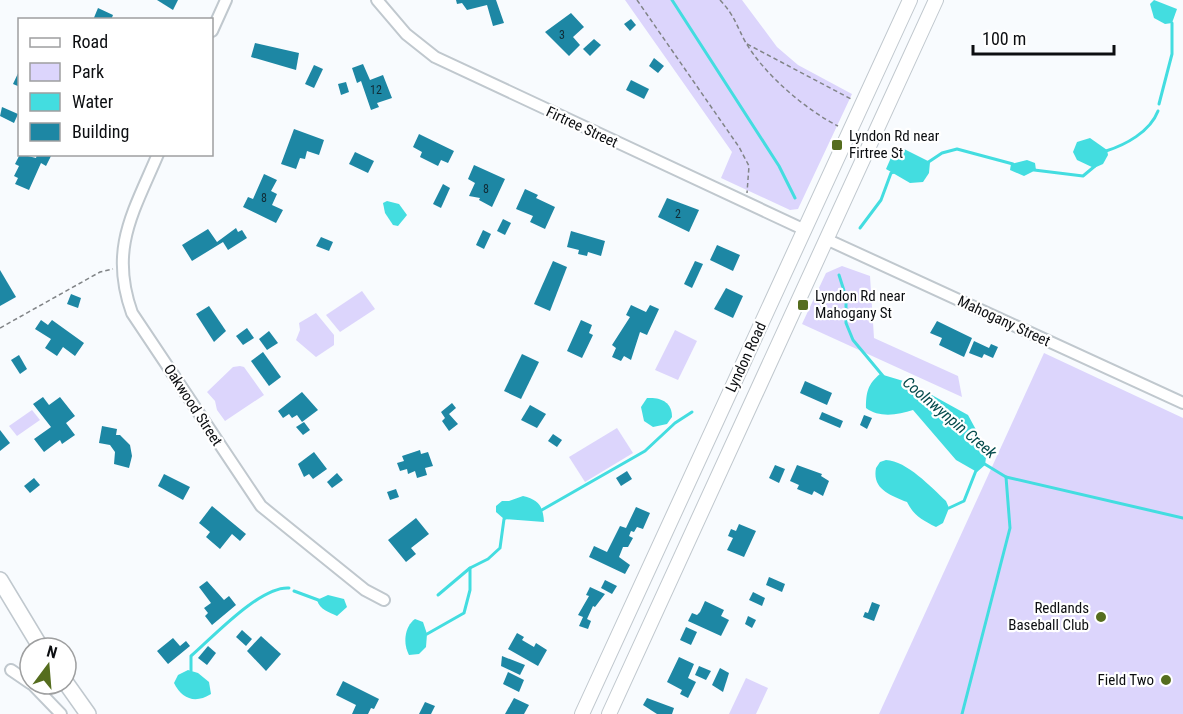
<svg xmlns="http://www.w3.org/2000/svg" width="1183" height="714" viewBox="0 0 1183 714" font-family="'Roboto Condensed',sans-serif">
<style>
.green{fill:#dcd5fc}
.water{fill:#43dde0}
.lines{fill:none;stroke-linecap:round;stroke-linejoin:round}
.stream{stroke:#43dde0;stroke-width:3}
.building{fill:#1d87a4}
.minor-casing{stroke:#c0c8ce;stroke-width:14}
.major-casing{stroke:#c0c8ce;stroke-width:16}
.highway-casing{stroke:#c0c8ce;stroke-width:18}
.path{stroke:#818487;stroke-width:1.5;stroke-dasharray:4.5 3;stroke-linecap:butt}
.minor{stroke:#fff;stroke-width:10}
.major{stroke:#fff;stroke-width:14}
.highway{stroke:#fff;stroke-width:15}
.poi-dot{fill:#556d1e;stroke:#fff;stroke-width:2}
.labels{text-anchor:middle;stroke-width:4.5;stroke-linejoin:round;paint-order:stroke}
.number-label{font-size:12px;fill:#102c36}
.street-label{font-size:15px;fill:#0c0e11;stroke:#fff}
.poi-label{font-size:15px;fill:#0c0e11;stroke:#fff;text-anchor:start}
.water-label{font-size:16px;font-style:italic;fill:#054b4c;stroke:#fff}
</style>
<rect width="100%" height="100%" fill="#f8fbfe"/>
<g class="green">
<path d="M625 0H742L777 47 798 65 852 94 798 209 790 210 721 178 732 152Z"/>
<path d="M842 266 870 276 874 338 958 376 962 397 802 324 826 273Z"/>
<path d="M362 291 375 309 340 332 326 315Z"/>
<path d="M316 313 334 335V345L316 357 296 340 300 330 299 323Z"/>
<path d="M675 330 697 341 678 380 655 370Z"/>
<path d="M1044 353 1183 418V714H879Z"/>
<path d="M240 366 244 367 264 395 225 421 217 410 215 401 207 392 233 367Z"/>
<path d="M32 410 40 420 17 436 9 426Z"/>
<path d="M617 428 633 453 585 482 569 457Z"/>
<path d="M746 678 768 688 756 714H729Z"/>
</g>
<g class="water">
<path d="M1154 0 1177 9 1172 23 1165 24 1154 18 1150 4Z"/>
<path d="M1090 138 1107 150 1108 155 1103 164 1094 168 1077 160 1073 152 1077 142Z"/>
<path d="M902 148 930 162 929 173 923 182 910 183 886 169 893 153Z"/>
<path d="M1027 160 1035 163 1036 170 1024 176 1010 170 1011 164Z"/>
<path d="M387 201 399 204 407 215 398 226 393 225 385 213 383 203Z"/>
<path d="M880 374 910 383 968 415 987 450 985 465 977 472 956 460 913 410C898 415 879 418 866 408 866 392 868 384 880 374Z"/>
<path d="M647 398C661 397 672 402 672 417L667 424 653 427 644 421 641 407Z"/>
<path d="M886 460C907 461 931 487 946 501L949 508 943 523 936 527C922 520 914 516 907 502 890 495 872 489 876 468L880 462Z"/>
<path d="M523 496C539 500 543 506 544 522L504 519 496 512V506L502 501H509Z"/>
<path d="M328 595 344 599 347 607 337 616C329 612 320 610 317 600Z"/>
<path d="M415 619 423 622 427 634 426 647 419 654 409 655C403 644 404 627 415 619Z"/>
<path d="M188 670 198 673 209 682 211 694C195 704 182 699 174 683L178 675Z"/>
</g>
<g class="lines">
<g class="stream">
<path d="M672 0 779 166 795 198"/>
<path d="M1159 104 1172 54V23"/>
<path d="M1106 151C1125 145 1150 132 1158 111"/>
<path d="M927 163 942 153 957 149 1013 164"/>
<path d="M1034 170 1083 176 1095 166"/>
<path d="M860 228 881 200 891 173 894 172"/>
<path d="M839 275 846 297V323L853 340 883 376"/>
<path d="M983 463 1006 477 1183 518"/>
<path d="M949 508 964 501 977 468"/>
<path d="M540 511 645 451 675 423 692 412"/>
<path d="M294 591 321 601"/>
<path d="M438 595 470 568 488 559 500 548 504 519 507 517"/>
<path d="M427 634 464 613 470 590V568"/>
<path d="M191 671V656C213 637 260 586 289 588"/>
<path d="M962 714 1010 528 1006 477"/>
</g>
</g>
<g class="building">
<path d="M157 0H178L173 10Z"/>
<path d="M456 0H496L504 23 493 26 487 5 467 10 462 3 457 4Z"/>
<path d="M98 8 113 15 111 20H93Z"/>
<path d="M571 13 584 27 573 37 580 45 569 56 545 32Z"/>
<path d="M631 19 636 25 630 31 624 24Z"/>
<path d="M594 39 601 45 590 56 583 49Z"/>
<path d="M255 43 299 53 296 70 251 57Z"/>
<path d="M654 58 664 66 658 73 649 66Z"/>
<path d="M363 64 370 80 383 75 392 98 377 103 379 107 371 110 361 81 357 83 352 68Z"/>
<path d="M314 65 323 69 314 88 305 84Z"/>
<path d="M20 69V87L13 84Z"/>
<path d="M631 80 649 89 644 99 626 90Z"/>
<path d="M346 82 349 92 341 95 338 84Z"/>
<path d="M2 107 18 114 14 123 0 116Z"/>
<path d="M294 129 324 140 319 155 307 151 305 159 300 158 296 169 281 164Z"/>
<path d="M419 134 454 151 448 163 441 160 438 166 420 157 422 152 413 147Z"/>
<path d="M355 152 374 161 368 173 349 164Z"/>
<path d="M20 154 36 158 37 154 51 156 46 166 41 163 29 190 15 184 18 178 14 176 19 166 15 164Z"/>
<path d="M474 165 505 179 492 207 479 200 480 198 469 196 475 183 468 179Z"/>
<path d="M264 174 277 180 271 191 277 194 272 205 283 210 276 223 243 207 248 197 253 199Z"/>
<path d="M443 184 450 188 441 208 433 204Z"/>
<path d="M525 189 538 195 536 198 555 207 545 229 530 222 533 216 516 209Z"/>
<path d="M667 198 699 210 689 232 658 217Z"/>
<path d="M503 219 511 223 505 235 497 231Z"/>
<path d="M236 228 238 232 242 230 247 238 228 250 223 242 192 261 182 245 208 229 217 242Z"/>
<path d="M483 230 491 234 484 249 476 245Z"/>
<path d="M571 231 605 241 601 256 588 252 587 256 578 254 579 250 567 247Z"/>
<path d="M321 237 333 242 329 251 316 246Z"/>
<path d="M717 245 740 255 733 271 710 260Z"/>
<path d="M553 261 567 267 550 311 534 304Z"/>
<path d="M695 261 703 264 692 288 684 284Z"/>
<path d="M0 270 16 297 0 306Z"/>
<path d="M726 288 743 296 733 318 714 309Z"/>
<path d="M71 294 81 298 78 308 67 304Z"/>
<path d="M631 305 646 312 650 305 659 309 647 335 640 332 631 360 624 356 621 361 612 357 616 348 612 345 630 317 626 315Z"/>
<path d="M209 306 226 331 214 342 196 314Z"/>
<path d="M41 320 48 325 52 320 84 343 75 356 63 347 57 356 45 348 51 339 35 329Z"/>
<path d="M581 320 592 325 589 333 593 335 582 358 567 351Z"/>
<path d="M937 321 972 338 964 357 939 345 942 338 930 333Z"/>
<path d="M247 328 254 338 243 345 236 336Z"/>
<path d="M269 331 278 343 267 350 259 339Z"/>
<path d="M974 341 989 348 991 344 998 347 993 358 984 354 982 358 969 353Z"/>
<path d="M263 352 281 377 269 386 251 361Z"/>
<path d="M522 354 539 362 521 399 504 391Z"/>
<path d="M19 355 27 369 20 374 11 360Z"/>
<path d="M805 381 832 393 827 405 800 393Z"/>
<path d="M302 392 318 410 302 422 297 415 292 418 289 414 283 418 278 411Z"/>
<path d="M43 397 49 405 60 397 75 416 66 423 75 435 62 444 60 440 44 452 34 439 51 427 33 404Z"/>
<path d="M452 403 456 408 449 414 458 424 449 431 442 421 445 418 441 412Z"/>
<path d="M530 405 546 414 537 428 521 420Z"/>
<path d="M822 412 843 421 840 428 819 419Z"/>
<path d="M864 415 872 418 867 429 860 425Z"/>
<path d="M304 422 310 430 303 435 296 427Z"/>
<path d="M102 426 117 429 116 435H120L130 445 132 456 129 468 114 464 115 452 110 445 99 443Z"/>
<path d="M0 430 10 443 0 451Z"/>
<path d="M553 434 562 440 557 447 548 441Z"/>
<path d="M420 450 421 454 428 452 433 466 425 468 427 475 417 478 415 471 408 474 407 469 400 471 397 463 404 461 402 456Z"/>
<path d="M314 452 327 469 313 479 309 474 304 477 298 464Z"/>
<path d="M775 465 785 469 779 483 769 478Z"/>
<path d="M797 465 822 474 821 476 829 481 823 496 814 491 812 495 797 489 799 485 790 481Z"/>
<path d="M627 471 632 479 621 486 616 478Z"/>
<path d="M337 473 343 480 332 488 327 482Z"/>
<path d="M164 474 190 487 183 500 158 486Z"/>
<path d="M34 478 40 485 30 493 24 486Z"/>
<path d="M396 489 399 497 390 500 387 492Z"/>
<path d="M212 506 246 534 240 541 232 534 220 549 206 537 210 532 199 523Z"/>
<path d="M636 507 650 513 643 529 637 527 634 532 631 531 629 536 633 538 628 547H623L619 557 630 565 625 574 589 557 594 546 607 552 620 526 626 528Z"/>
<path d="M416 518 429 534 411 548 416 554 406 562 388 540Z"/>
<path d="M739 524 756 531 744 557 727 550 733 538 728 536 731 529 736 531Z"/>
<path d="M769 577 785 584 782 592 766 585Z"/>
<path d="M605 580 617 586 612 594 601 588Z"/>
<path d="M207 581 224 600 229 596 236 605 212 625 205 616 208 613 204 608 211 603 199 587Z"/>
<path d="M590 587 605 594 595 607 593 606 587 619 591 621 588 629 579 626 583 617 578 615 589 596 586 595Z"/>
<path d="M753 592 765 598 762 606 749 600Z"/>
<path d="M705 601 724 610 721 616 729 620 721 636 688 621 692 613 697 615 700 612Z"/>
<path d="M872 602 880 605 874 621 863 617 865 612 868 613Z"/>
<path d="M748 616 756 620 752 628 745 624Z"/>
<path d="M686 627 697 632 691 645 680 640Z"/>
<path d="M242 630 252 639 246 646 236 637Z"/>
<path d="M517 633 524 637 522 640 534 647 536 643 547 650 538 666 508 649Z"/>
<path d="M261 636 281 654 266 671 247 651Z"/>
<path d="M173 638 180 646 186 641 190 646 168 664 157 651Z"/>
<path d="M208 646 216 653 207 665 198 658Z"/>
<path d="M502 656 525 665 520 675 501 666Z"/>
<path d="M679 657 694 664 688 678 696 682 688 698 680 694 682 690 667 682Z"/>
<path d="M699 666 711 671 706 680 695 675Z"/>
<path d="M720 668 729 673 723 692 712 685Z"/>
<path d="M508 672 524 680 519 692 503 684Z"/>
<path d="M343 681 379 699 374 709 371 708 368 714H352L356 705 336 695Z"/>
<path d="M514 698 529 705 524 714H505Z"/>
<path d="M647 698 674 708 672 714H657L643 705Z"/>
<path d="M425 702 435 706 431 714H419Z"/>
</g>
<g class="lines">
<g class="minor-casing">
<g id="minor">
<path d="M377 0 406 34 435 57 805 230"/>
<path d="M212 31 226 0"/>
<path d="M158 154C133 213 109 249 132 313L261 506 365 590 384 600"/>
<path d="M826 239 1183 403"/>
<path d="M11 670 30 683"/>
<path d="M32 684 61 714"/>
</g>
</g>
<g class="major-casing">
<g id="major">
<path d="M582 714 910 0"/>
<path d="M609 714 936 0"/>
</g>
</g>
<g class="highway-casing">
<g id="highway">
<path d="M0 580 41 648"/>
<path d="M66 683 88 714"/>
</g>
</g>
<g class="path">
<path d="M637 0 739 147 749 166 747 193"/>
<path d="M720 0C735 16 736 25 746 43 765 75 806 110 838 126"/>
<path d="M747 44 851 99"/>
<path d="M0 328 100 272 113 269"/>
</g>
<use href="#minor" class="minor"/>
<use href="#major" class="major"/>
<use href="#highway" class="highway"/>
</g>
<g class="poi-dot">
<rect x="831" y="139" width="12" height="12" rx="3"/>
<rect x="797" y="299" width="12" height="12" rx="3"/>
<circle cx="1101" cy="617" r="6"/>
<circle cx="1166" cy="680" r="6"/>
</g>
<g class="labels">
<g class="number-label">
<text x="562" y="39">3</text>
<text x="376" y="94">12</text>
<text x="486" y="193">8</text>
<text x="264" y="202">8</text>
<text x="678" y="218">2</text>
</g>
<g class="street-label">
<text transform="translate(582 127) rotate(25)" y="5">Firtree Street</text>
<text transform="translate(1004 321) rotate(25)" y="5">Mahogany Street</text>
<text transform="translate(746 357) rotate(-65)" y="5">Lyndon Road</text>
<text transform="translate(193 405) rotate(57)" y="5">Oakwood Street</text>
</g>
<g class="poi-label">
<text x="849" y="141">Lyndon Rd near<tspan x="849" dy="17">Firtree St</tspan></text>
<text x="815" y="301">Lyndon Rd near<tspan x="815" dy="17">Mahogany St</tspan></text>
<text x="1089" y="613" text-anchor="end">Redlands<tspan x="1089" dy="17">Baseball Club</tspan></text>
<text x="1154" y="685" text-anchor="end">Field Two</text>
</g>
<g class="water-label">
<text transform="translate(950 417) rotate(40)" y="6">Coolnwynpin Creek</text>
</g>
</g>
<rect x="18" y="18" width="195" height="138" fill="#ffffff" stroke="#9e9fa0" stroke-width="1.5"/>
<rect x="30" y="38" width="30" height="9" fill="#ffffff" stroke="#9e9fa0" stroke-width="1.5"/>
<text x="72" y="48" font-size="18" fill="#0c0e11">Road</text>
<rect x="30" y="63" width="30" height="18" fill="#dcd5fc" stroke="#9e9fa0" stroke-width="1.5"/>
<text x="72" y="78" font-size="18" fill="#0c0e11">Park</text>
<rect x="30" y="93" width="30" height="18" fill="#43dde0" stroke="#9e9fa0" stroke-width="1.5"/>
<text x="72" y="108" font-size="18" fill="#0c0e11">Water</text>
<rect x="30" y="123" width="30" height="18" fill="#1d87a4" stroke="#9e9fa0" stroke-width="1.5"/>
<text x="72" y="138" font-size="18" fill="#0c0e11">Building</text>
<g transform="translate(48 666) rotate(16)"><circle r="28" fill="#ffffff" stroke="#9e9fa0" stroke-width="1.5"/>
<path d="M0-4.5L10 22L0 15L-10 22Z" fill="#556d1e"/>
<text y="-9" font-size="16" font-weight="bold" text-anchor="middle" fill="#0c0e11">N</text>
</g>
<path d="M973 45v9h141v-9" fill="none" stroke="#0c0e11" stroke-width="3"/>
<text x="982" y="45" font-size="18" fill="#0c0e11" stroke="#ffffff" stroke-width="4.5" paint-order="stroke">100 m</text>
</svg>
